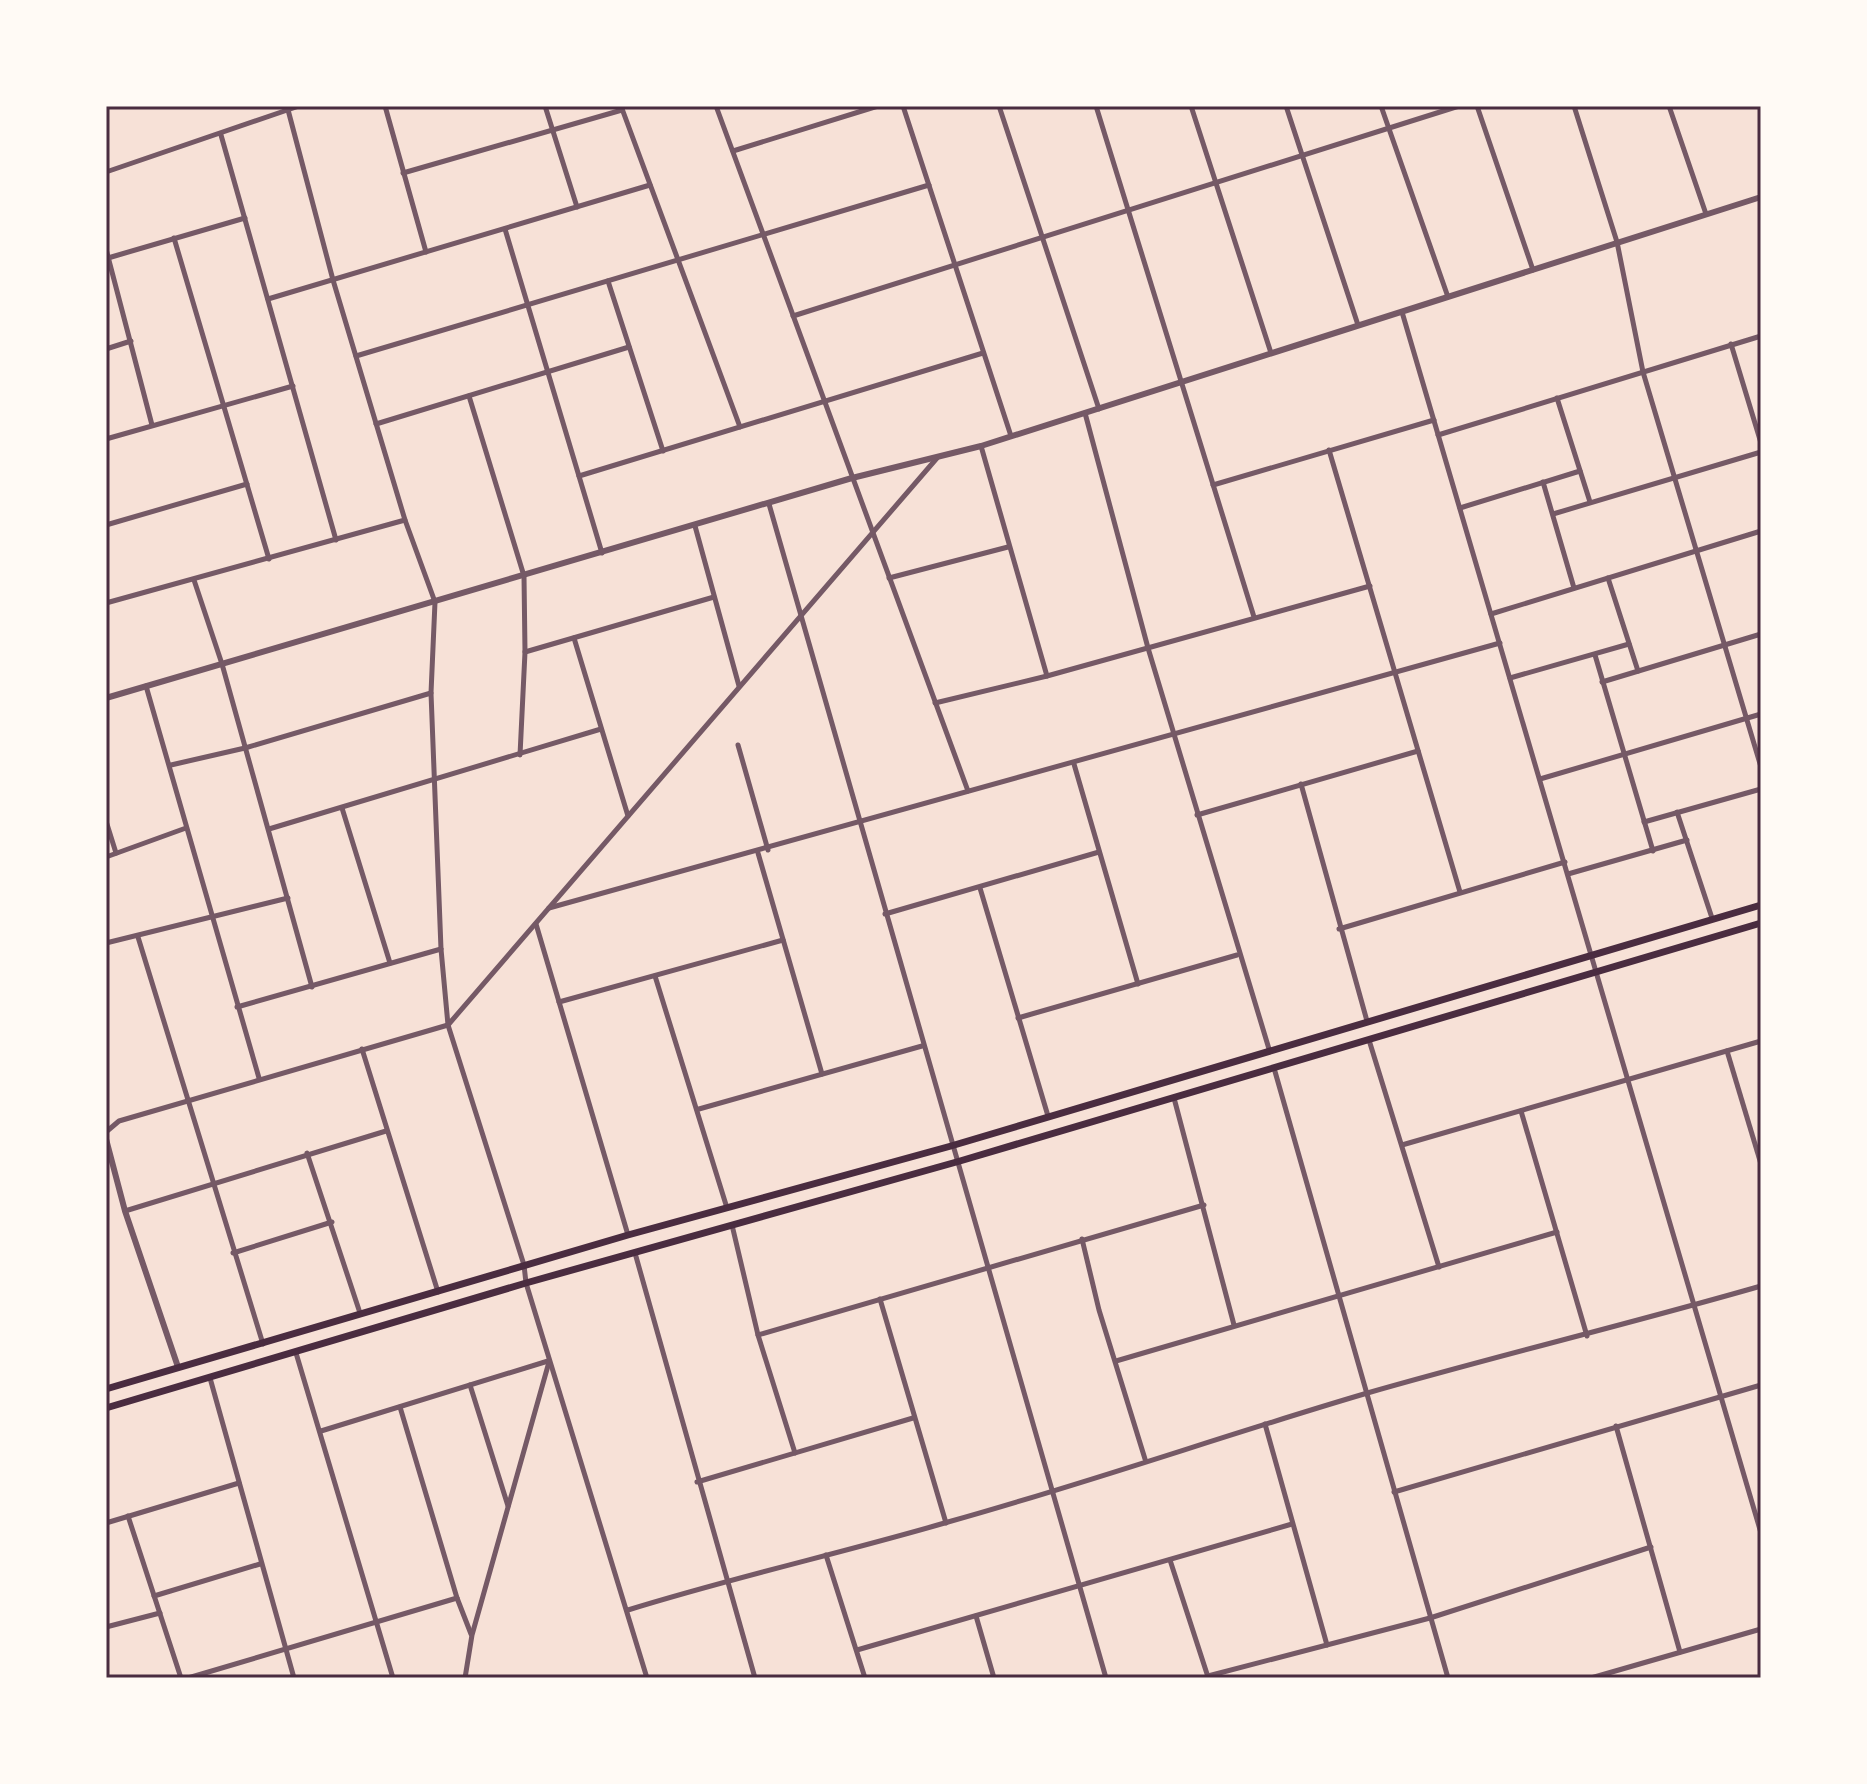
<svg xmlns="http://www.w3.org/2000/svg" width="1867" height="1784" viewBox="0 0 1867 1784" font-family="'Golos Text',sans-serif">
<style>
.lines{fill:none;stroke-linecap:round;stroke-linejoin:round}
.minor{stroke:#755966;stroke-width:5}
.tertiary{stroke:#755966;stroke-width:6}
.primary{stroke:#4a2c40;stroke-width:7}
.neatline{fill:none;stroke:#4a2c40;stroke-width:3}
</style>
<rect width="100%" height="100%" fill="#f7e1d7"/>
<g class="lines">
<g class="minor">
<path d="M287 106 333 280 405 520 435 602 431 693 441 949 448 1025 524 1265 526 1283 647 1678"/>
<path d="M385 106 426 252"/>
<path d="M545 106 577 207"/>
<path d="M621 106 740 427"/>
<path d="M716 106 968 791"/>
<path d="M903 106 1011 436"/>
<path d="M999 106 1099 409"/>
<path d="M1096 106 1254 617"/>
<path d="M1191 106 1271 353"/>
<path d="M1286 106 1358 325"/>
<path d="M1381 106 1448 297"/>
<path d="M1477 106 1533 270"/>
<path d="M1574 106 1617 242 1643 372 1761 767"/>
<path d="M1669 106 1706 214"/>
<path d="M221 135 336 540"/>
<path d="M733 151 878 106"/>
<path d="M106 172 299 106"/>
<path d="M403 173 622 110"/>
<path d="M505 229 602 553"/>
<path d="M174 238 269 559"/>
<path d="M106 249 152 425"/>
<path d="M108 258 245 218"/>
<path d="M608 281 663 451"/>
<path d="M268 299 650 185"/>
<path d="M1402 312 1761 1533"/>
<path d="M793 316 1459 106"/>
<path d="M1731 344 1761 443"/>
<path d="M106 349 131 341"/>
<path d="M356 356 929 185"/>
<path d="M469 396 524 576 525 652 520 755"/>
<path d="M1557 398 1590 502"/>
<path d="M1085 413 1148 648 1269 1049"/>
<path d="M376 424 629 347"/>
<path d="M1438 435 1761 336"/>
<path d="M106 439 293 386"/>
<path d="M981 446 1047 676"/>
<path d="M1329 450 1460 892"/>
<path d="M579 476 983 353"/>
<path d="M1543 482 1574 588"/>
<path d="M1213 485 1434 420"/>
<path d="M769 504 1106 1678"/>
<path d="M1460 508 1580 471"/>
<path d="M1553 514 1761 452"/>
<path d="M106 525 247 484"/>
<path d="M695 526 739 686"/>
<path d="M889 578 1008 547"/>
<path d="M1608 578 1638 671"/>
<path d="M194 580 222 664 312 987"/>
<path d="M106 603 405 520"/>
<path d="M1491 614 1761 531"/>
<path d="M574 638 628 816"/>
<path d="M525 652 714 597"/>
<path d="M1595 655 1653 851"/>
<path d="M1510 678 1629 644"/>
<path d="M1602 682 1761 634"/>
<path d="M146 686 259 1078"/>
<path d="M935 703 1047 676 1370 586"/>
<path d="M738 745 768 850"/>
<path d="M1074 764 1138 984"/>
<path d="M171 765 245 748 431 693"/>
<path d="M1540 779 1761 714"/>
<path d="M1301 784 1367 1021"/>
<path d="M342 808 390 963"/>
<path d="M1677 812 1712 918"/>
<path d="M1197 815 1418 751"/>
<path d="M106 821 116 853"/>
<path d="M1644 822 1761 789"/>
<path d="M269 829 601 729"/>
<path d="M758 853 822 1074"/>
<path d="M106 857 186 828"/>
<path d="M1568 874 1687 840"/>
<path d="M980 888 1048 1116"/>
<path d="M549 908 1500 643"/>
<path d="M885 914 1099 852"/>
<path d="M536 924 628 1235"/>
<path d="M1339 929 1565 862"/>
<path d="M138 937 263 1344"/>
<path d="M106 943 288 898"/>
<path d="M655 976 727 1208"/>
<path d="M559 1002 783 940"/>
<path d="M237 1007 441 949"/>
<path d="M1018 1018 1237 955"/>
<path d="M1369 1040 1439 1267"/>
<path d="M362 1049 438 1292"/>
<path d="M1727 1051 1761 1164"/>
<path d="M1274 1068 1448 1678"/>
<path d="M1174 1098 1234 1325"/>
<path d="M699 1109 922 1046"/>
<path d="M1521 1111 1587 1336"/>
<path d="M106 1132 119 1121 448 1025 937 458"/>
<path d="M1402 1145 1761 1041"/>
<path d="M307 1153 360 1313"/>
<path d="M125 1211 386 1131"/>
<path d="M732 1225 758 1335 795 1453"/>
<path d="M1082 1239 1099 1310 1145 1459"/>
<path d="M233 1253 332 1222"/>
<path d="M635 1253 755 1678"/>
<path d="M880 1299 946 1523"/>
<path d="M758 1335 1204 1205"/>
<path d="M296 1353 393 1678"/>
<path d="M1116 1361 1557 1232"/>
<path d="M210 1378 294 1678"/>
<path d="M470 1385 508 1506"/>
<path d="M400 1407 457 1598 471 1634"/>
<path d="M1265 1424 1327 1645"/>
<path d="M1616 1426 1680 1652"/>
<path d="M321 1431 548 1361"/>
<path d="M697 1482 913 1418"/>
<path d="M1394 1492 1761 1385"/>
<path d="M128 1516 181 1678"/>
<path d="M106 1523 239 1483"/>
<path d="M826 1555 865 1678"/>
<path d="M1170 1560 1208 1677"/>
<path d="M154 1596 260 1564"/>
<path d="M628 1610C734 1577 842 1553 948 1522 1088 1483 1225 1435 1364 1394 1496 1356 1629 1324 1761 1286"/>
<path d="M976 1616 994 1678"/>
<path d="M106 1627 160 1613"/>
<path d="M857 1650 1292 1524"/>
<path d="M1208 1676 1430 1618 1651 1547"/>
<path d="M188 1678 457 1598"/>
<path d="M465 1678 472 1635 549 1362"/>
<path d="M1591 1678 1761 1629"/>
</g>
<g class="tertiary">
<path d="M106 698 852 478 981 446 1761 197"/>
<path d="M106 1139 125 1211 178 1367"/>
</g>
<g class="primary">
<path d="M106 1389 628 1235 951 1146 1761 905"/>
<path d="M106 1408 526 1283 960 1161 1761 923"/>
</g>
</g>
<rect width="1867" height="1784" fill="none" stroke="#fffaf5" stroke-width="216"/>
<rect x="108" y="108" width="1651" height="1568" class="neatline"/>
</svg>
